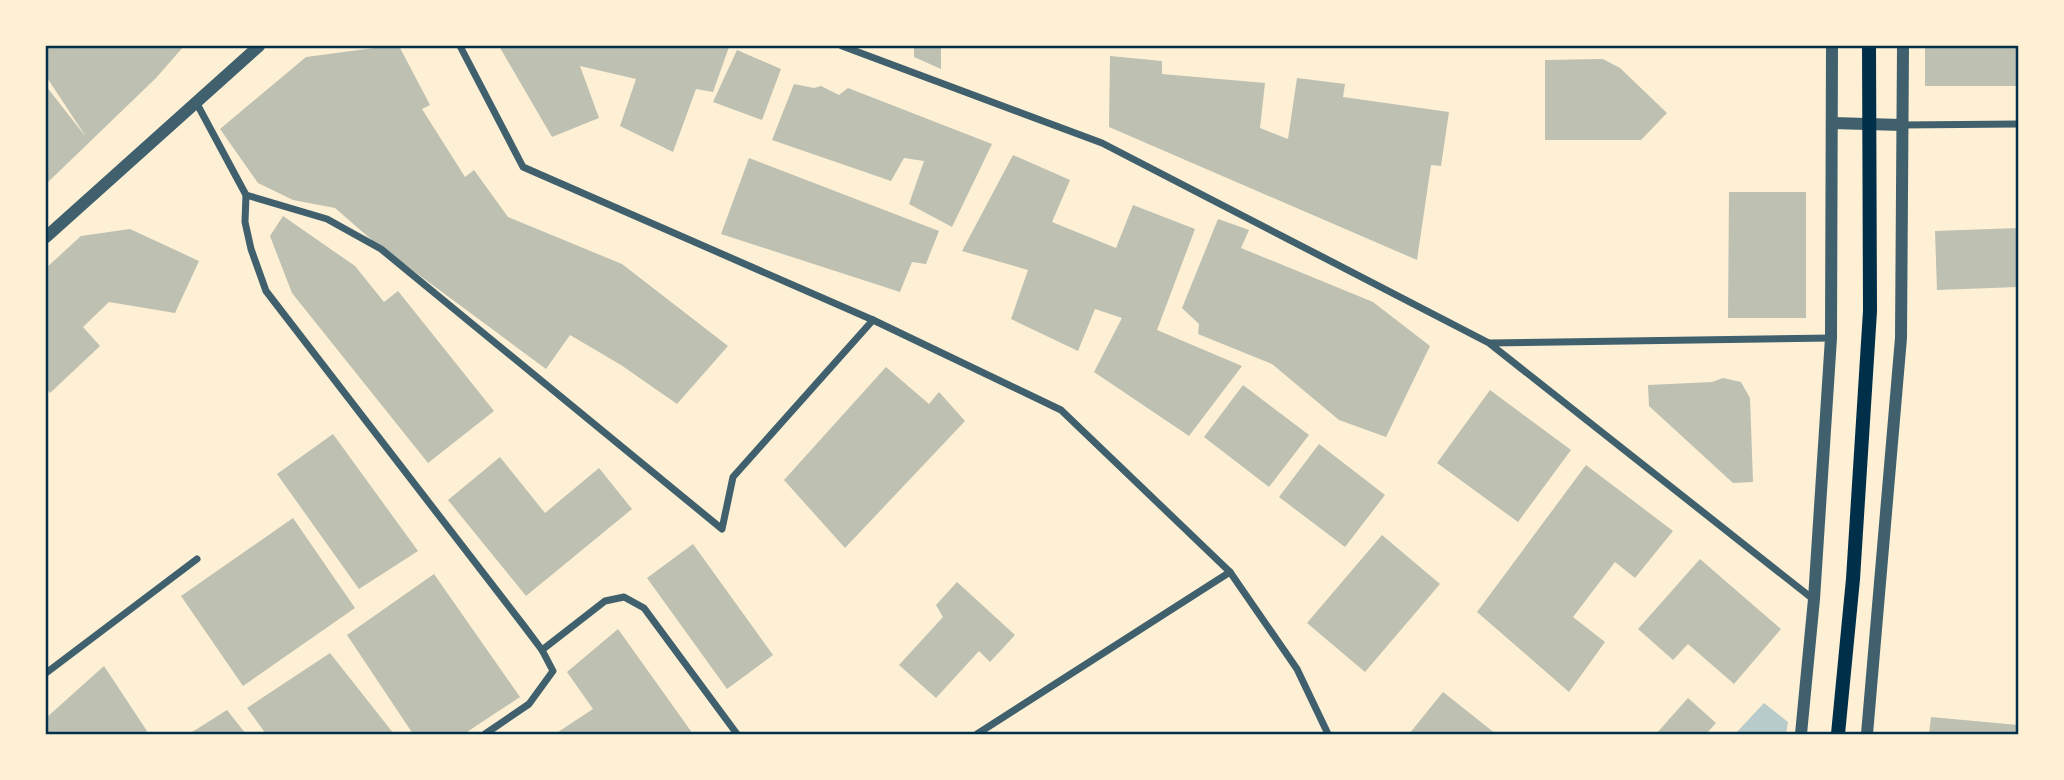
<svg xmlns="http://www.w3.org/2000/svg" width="2064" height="780" viewBox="0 0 2064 780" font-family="'Work Sans',sans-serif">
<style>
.green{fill:#b9caca}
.building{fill:#bec0b2}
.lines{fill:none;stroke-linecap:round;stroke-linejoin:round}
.minor{stroke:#3f606c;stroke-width:7}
.tertiary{stroke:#3f606c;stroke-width:12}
.secondary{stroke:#003049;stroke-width:14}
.neatline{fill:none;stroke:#003049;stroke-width:2.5}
</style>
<rect width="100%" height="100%" fill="#fdf0d5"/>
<path class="green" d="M1764 703 1788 722 1786 734H1735Z"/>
<g class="building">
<path d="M46 46H184L156 78 46 184V86L86 137 46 76Z"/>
<path d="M389 46H399L430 105 422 109 465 177 474 170 508 217 622 264 728 346 677 404 621 365 570 335 546 369 373 241 335 208 293 200 258 183 220 129 306 57Z"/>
<path d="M499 46H726L729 47 713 92 696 89 673 152 620 126 636 79 580 66 599 118 552 137Z"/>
<path d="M914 46H941V69L914 57Z"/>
<rect x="1925" y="46" width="93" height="40"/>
<path d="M737 50 781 69 762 120 713 102Z"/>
<path d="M1110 56 1162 61V74L1265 83 1260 128 1288 139 1297 78 1345 84 1343 97 1449 112 1441 166 1431 165 1417 260 1109 127Z"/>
<path d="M1603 59 1620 68 1667 113 1641 140H1545V60Z"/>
<path d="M794 84 814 88 821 86 839 95 848 88 992 144 952 227 909 204 924 161 904 158 891 181 772 140Z"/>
<path d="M1013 155 1070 180 1052 222 1116 248 1133 205 1195 229 1157 330 1242 366 1189 436 1094 372 1122 318 1095 309 1078 351 1011 319 1028 270 962 251Z"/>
<path d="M749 158 939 231 926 264 912 262 900 292 721 234Z"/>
<path d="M1729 192H1806V318H1728Z"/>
<path d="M283 216 355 266 384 302 398 291 494 411 428 463 292 293 270 236Z"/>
<path d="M1218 219 1249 230 1241 248 1373 302 1430 346 1386 437 1339 420 1272 364 1198 334 1199 324 1182 308Z"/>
<path d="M2018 228V287L1937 290 1935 231Z"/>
<path d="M130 229 199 261 175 313 109 302 83 327 100 346 50 393 46 388V268L81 236Z"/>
<path d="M886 367 929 404 939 392 965 421 845 548 784 480Z"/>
<path d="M1723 378 1741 382 1750 398 1753 482 1733 483 1649 406 1648 385 1712 382Z"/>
<path d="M1243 385 1309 435 1269 487 1204 437Z"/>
<path d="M1490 390 1571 450 1518 522 1437 463Z"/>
<path d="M333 434 418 551 359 589 277 474Z"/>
<path d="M1319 444 1385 495 1345 547 1279 497Z"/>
<path d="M500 457 545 513 599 468 632 509 526 596 448 500Z"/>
<path d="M1586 465 1673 531 1635 578 1615 562 1573 617 1605 642 1569 692 1477 612Z"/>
<path d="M293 518 355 608 243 686 181 596Z"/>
<path d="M1382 535 1440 584 1365 672 1307 623Z"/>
<path d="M693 544 773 655 727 689 647 578Z"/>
<path d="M1700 559 1781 629 1734 684 1688 644 1673 660 1638 629Z"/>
<path d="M434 574 520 697 464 734H413L347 635Z"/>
<path d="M957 582 1015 635 990 662 979 651 936 698 899 665 943 617 936 605Z"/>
<path d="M618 629 693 734H555L593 709 567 672Z"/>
<path d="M330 653 394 734H266L247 708Z"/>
<path d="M104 666 147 731 142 734H46V718Z"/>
<path d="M1443 692 1496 734H1409Z"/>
<path d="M1688 698 1716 723 1706 734H1656Z"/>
<path d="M227 710 246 734H189Z"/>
<path d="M1931 717 2018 725V734H1929Z"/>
</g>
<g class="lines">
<g class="minor">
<path d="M460 46 523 167 873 320 1061 410 1230 572 1297 669 1328 734"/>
<path d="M842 46 1102 143 1489 343 1813 599"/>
<path d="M196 102 246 195 245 222 251 249 266 291 524 626 542 650 553 671 529 704 485 734"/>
<path d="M1902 125 2018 124"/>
<path d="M246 195 327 219 381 249 722 529 733 477 873 320"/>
<path d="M1490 343 1831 338"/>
<path d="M542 650 605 601 624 597 644 608 737 734"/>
<path d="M46 673 197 559"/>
<path d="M977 734 1230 572"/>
</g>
<g class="tertiary">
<path d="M1832 123 1902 125"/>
<path d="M46 237 259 46"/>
<path d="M1801 734 1814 599 1831 338 1832 46"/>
<path d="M1867 734 1901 338 1903 46"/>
</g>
<path class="secondary" d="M1838 734 1853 579 1870 311 1869 46"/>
</g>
<rect width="2064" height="780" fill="none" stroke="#fdf0d5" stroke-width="94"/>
<rect x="47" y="47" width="1970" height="686" class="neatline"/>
</svg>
